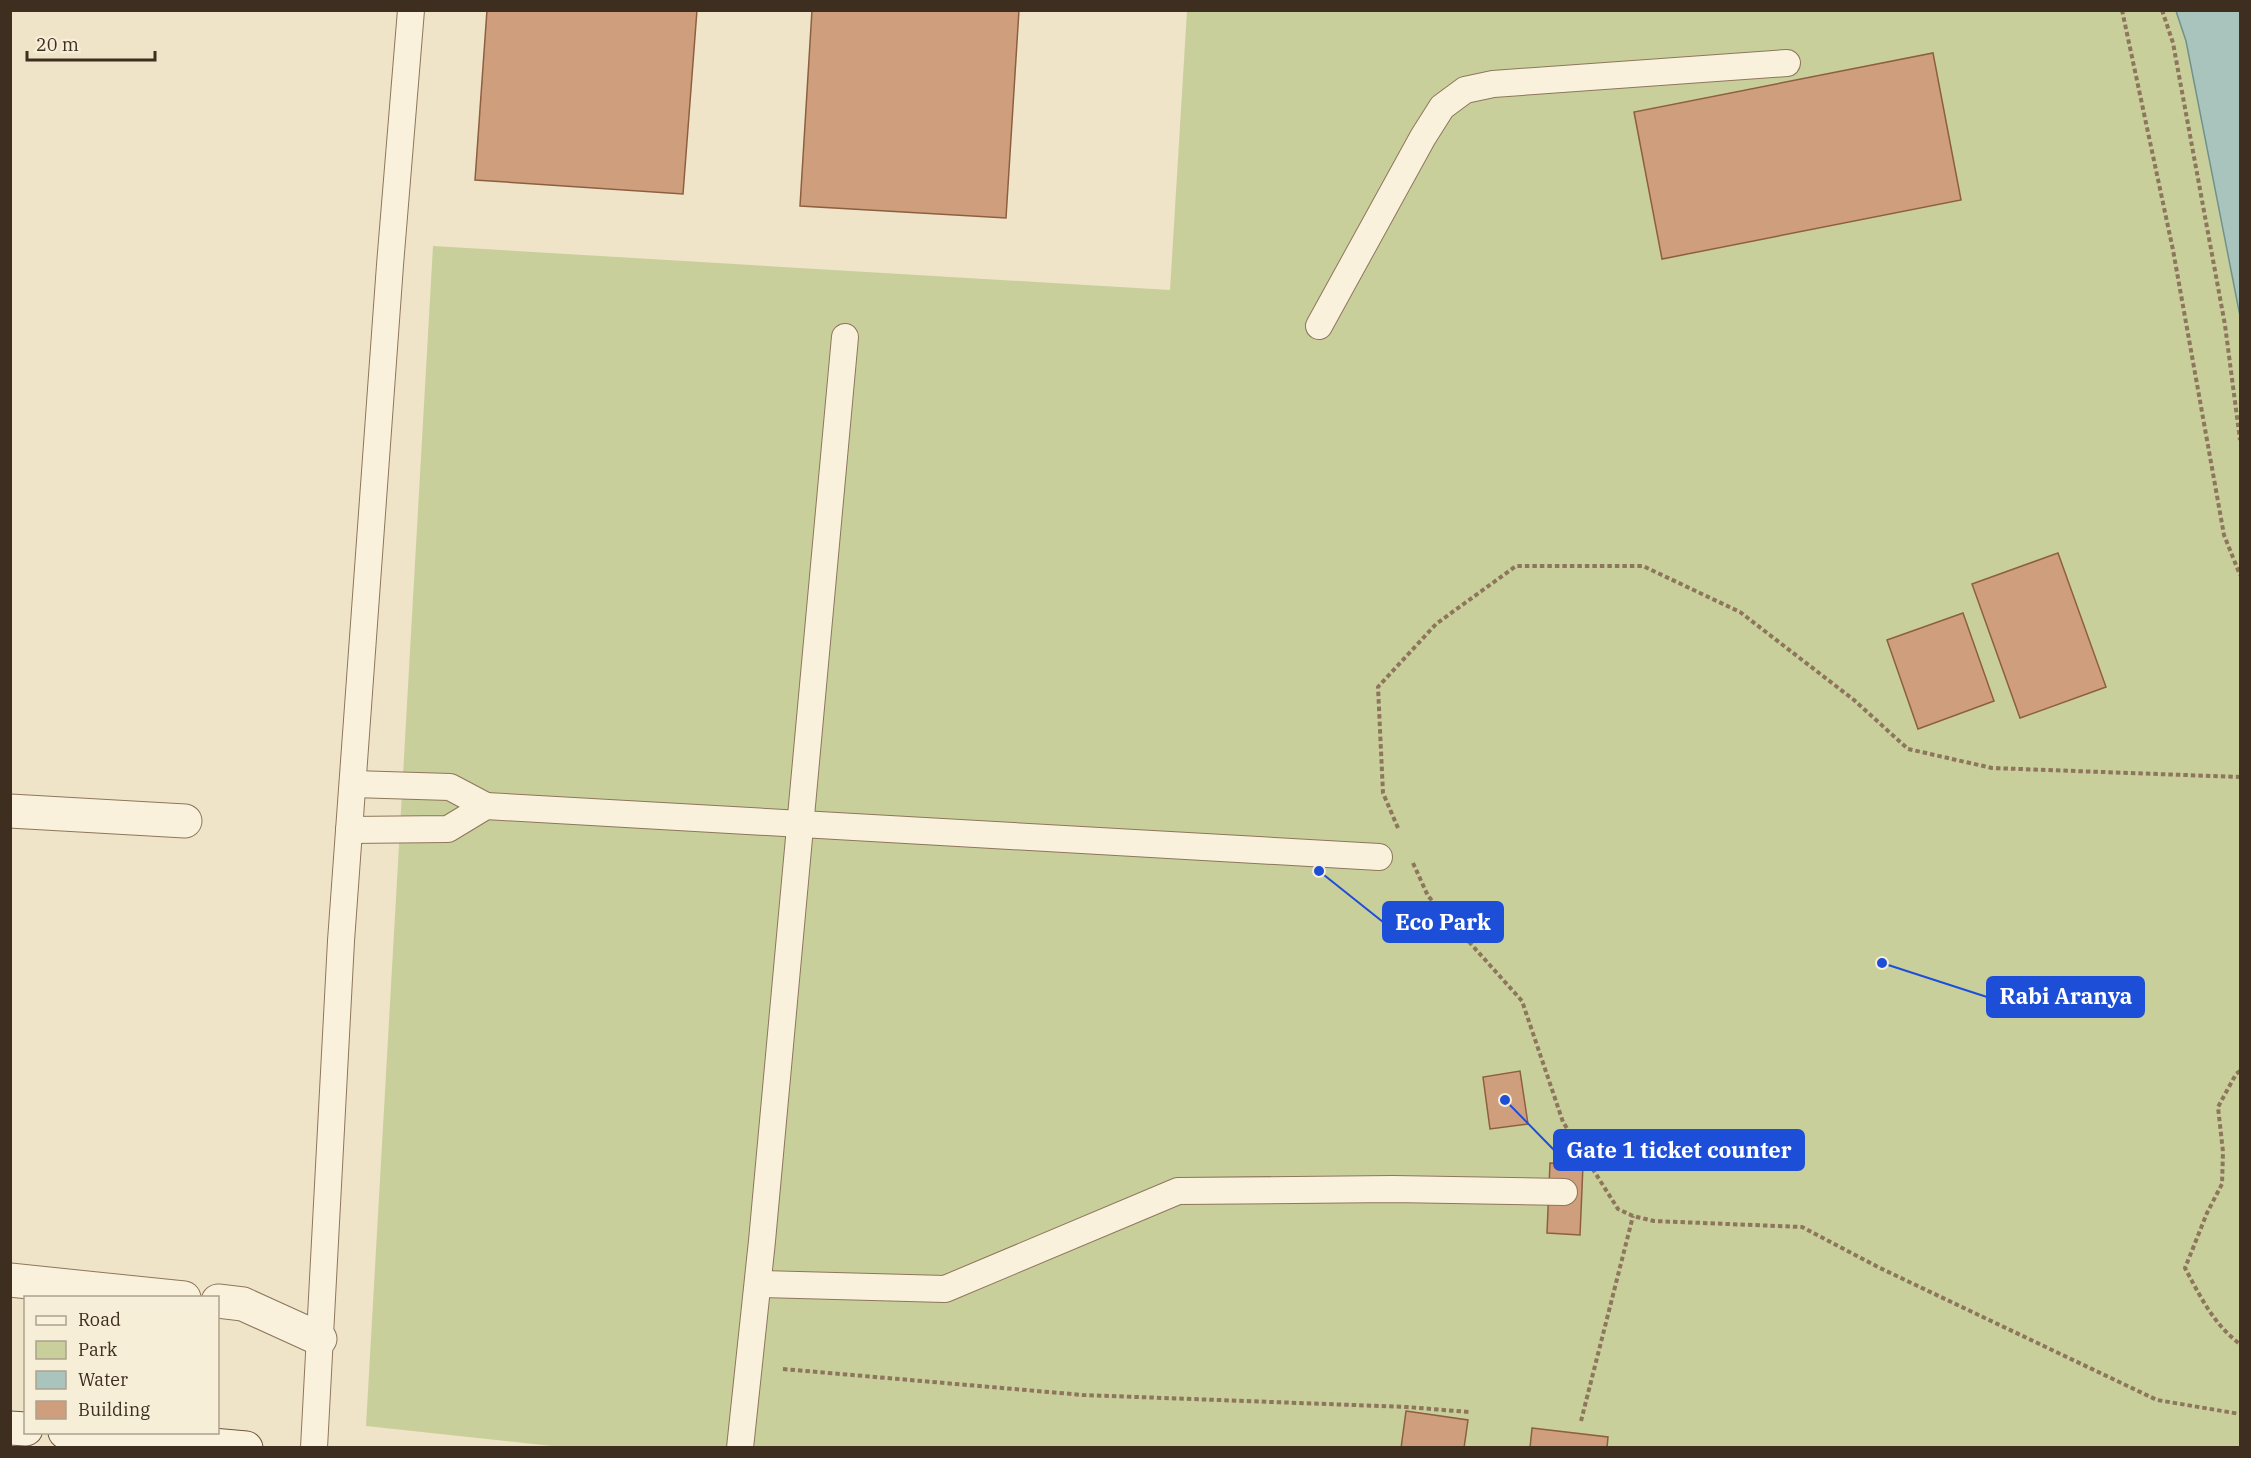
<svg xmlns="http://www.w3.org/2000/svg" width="2251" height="1458" viewBox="0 0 2251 1458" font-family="'IBM Plex Serif',serif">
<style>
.green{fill:#c9cf9b}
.water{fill:#a9c4bc;stroke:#6f938a;stroke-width:1.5}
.building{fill:#cf9f7d;stroke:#8d5f41;stroke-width:1.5}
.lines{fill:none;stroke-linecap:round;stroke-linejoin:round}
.lane-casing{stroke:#8d765c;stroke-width:28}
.street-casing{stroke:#8d765c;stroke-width:35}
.secondary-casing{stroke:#6f573f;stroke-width:35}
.path{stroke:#8d765c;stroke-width:4;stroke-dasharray:4.5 3;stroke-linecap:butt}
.lane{stroke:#faf1dc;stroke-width:26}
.street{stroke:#faf1dc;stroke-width:33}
.secondary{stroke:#faf1dc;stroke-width:33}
.leader{fill:none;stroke:#1d4ed8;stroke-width:2}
.callout-dot{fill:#1d4ed8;stroke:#f7eed8;stroke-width:2}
.callout{fill:#1d4ed8;stroke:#1d4ed8;stroke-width:2}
.callout-label{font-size:22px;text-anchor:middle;font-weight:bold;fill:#fff}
</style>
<rect width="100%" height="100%" fill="#f0e4c8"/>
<path class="green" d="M1187 11H2176L2186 41 2240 316V1447L571 1448 366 1426 433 246 1170 290Z"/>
<path class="water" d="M2176 11H2240V316L2186 41Z"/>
<g class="building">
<path d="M487 10H697L683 194 475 180Z"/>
<path d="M812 10H1019L1006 218 800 206Z"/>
<path d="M1933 53 1961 200 1662 259 1634 112Z"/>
<path d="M2058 553 2106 687 2020 718 1972 584Z"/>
<path d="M1963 613 1994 701 1918 729 1887 640Z"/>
<path d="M1520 1071 1528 1124 1490 1129 1483 1077Z"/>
<path d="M1550 1163 1583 1165 1580 1235 1547 1233Z"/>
<path d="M1406 1411 1468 1420 1464 1448H1401Z"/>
<path d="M1532 1428 1608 1437 1607 1448H1530Z"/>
</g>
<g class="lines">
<g class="lane-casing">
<g id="lane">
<path d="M1319 326 1423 137 1442 107 1465 90 1493 84 1787 63"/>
<path d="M486 806 1379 857"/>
<path d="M349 830 448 829 486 806 450 787 353 784"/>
<path d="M758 1284 945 1289 1178 1191 1393 1189 1564 1192"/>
<path d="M314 1448 341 941 390 265 411 10"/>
<path d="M740 1448 762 1241 845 337"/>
</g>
</g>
<g class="street-casing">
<g id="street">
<path d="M10 811 185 821"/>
<path d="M10 1280 184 1298"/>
<path d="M218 1301 243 1304 320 1339"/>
</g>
</g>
<g class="secondary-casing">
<g id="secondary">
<path d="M10 1428 26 1429"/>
<path d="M65 1432 246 1448"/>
</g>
</g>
<g class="path">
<path d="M2017 10V11"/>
<path d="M2122 10 2173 250 2224 535 2240 575"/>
<path d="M2162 10 2173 43 2225 325 2240 440"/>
<path d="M1398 828 1383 793 1378 687 1436 624 1516 566H1643L1740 612 1854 700 1908 749 1992 768 2240 777"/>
<path d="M1413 863 1428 896 1522 1001 1563 1122 1618 1209 1633 1216 1654 1221 1802 1227 1880 1268 2157 1400 2240 1414"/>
<path d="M2240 1071 2236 1074 2218 1107 2223 1152 2222 1184 2207 1213 2185 1268C2200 1296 2214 1325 2240 1344"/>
<path d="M783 1369 1083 1395 1407 1407 1469 1412"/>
<path d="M1581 1421 1633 1216"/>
</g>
<use href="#lane" class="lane"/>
<use href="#street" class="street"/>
<use href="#secondary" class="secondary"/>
</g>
<path class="leader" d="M1319 871L1383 922M1882 963L1987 997M1505 1100L1554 1150"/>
<g class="callout-dot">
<circle cx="1319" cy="871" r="6"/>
<circle cx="1882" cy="963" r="6"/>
<circle cx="1505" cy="1100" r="6"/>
</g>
<g class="callout">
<rect x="1383" y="902" width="120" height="40" rx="6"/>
<rect x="1987" y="977" width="157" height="40" rx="6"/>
<rect x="1554" y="1130" width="250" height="40" rx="6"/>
</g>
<g class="callout-label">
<text x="1443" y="930">Eco Park</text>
<text x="2066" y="1004">Rabi Aranya</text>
<text x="1679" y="1158">Gate 1 ticket counter</text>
</g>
<rect width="2251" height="1458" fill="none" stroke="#3d2e20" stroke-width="24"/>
<rect x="24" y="1296" width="195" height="138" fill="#f7eed8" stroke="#ada18e" stroke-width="1.5"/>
<rect x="36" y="1316" width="30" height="9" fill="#faf1dc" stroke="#ada18e" stroke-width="1.5"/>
<text x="78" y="1326" font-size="18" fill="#3d2e20">Road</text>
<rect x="36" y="1341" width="30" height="18" fill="#c9cf9b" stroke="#ada18e" stroke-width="1.5"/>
<text x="78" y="1356" font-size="18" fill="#3d2e20">Park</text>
<rect x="36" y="1371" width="30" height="18" fill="#a9c4bc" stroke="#ada18e" stroke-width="1.5"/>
<text x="78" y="1386" font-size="18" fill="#3d2e20">Water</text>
<rect x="36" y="1401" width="30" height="18" fill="#cf9f7d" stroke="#ada18e" stroke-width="1.5"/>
<text x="78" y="1416" font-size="18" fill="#3d2e20">Building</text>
<path d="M27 51v9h128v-9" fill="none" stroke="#3d2e20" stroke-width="3"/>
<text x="36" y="51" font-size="18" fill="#3d2e20" stroke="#f7eed8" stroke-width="4.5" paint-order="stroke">20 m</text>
</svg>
